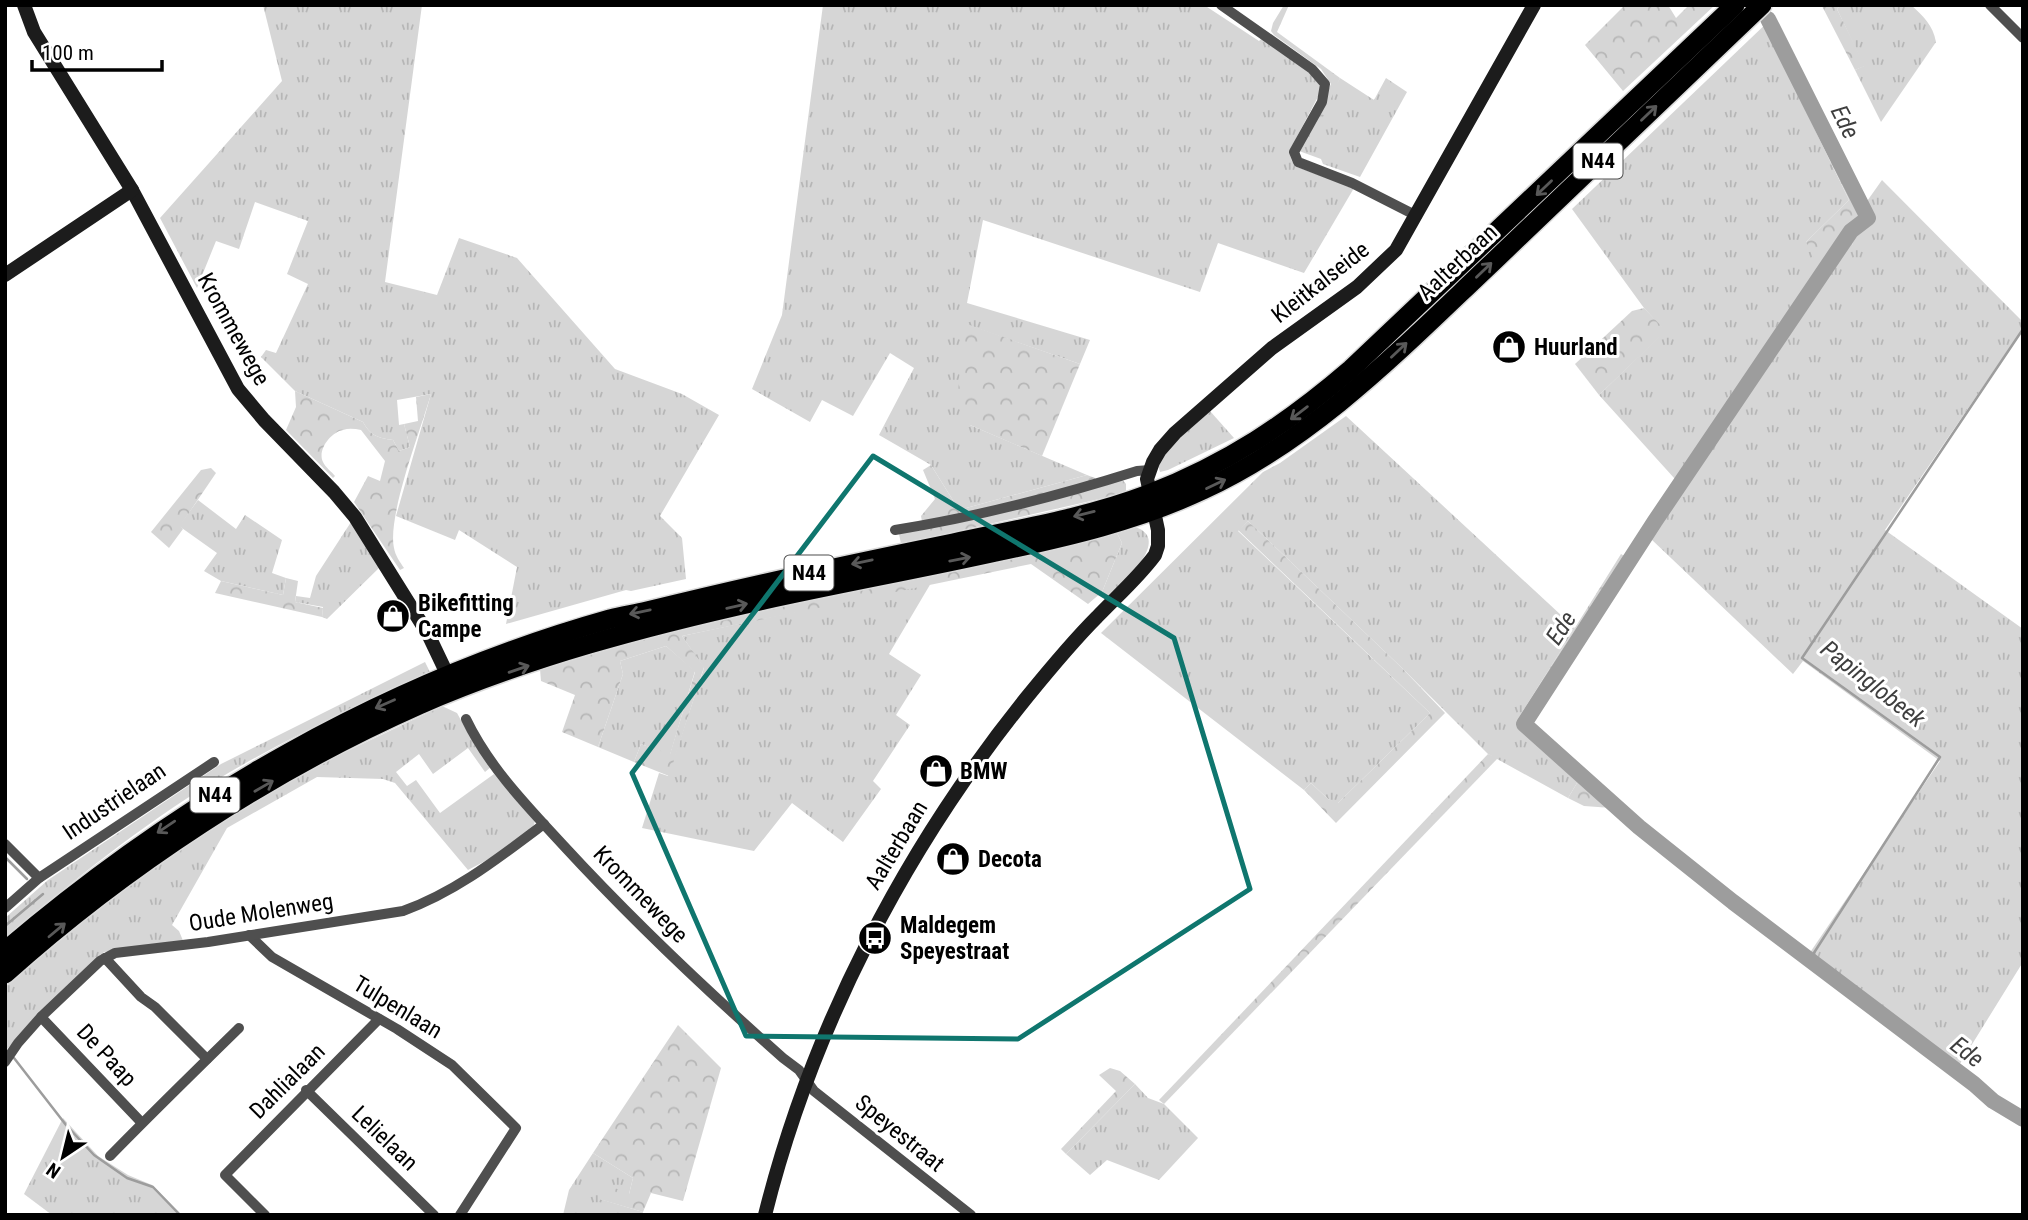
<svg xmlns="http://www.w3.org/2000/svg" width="2028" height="1220" viewBox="0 0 2028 1220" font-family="'Roboto Condensed',sans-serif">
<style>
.grass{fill:url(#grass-tufts)}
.forest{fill:url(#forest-crowns)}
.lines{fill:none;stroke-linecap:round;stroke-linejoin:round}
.stream{stroke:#9d9d9d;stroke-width:2.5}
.river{stroke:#9d9d9d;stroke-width:16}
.highway-casing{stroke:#dbdbdb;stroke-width:22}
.street{stroke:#4f4f4f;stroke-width:10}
.secondary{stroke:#1c1c1c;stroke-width:14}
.highway{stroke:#000;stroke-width:19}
.oneway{stroke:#595959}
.marked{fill:none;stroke:#0f766e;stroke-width:5;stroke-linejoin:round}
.labels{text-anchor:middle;stroke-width:6;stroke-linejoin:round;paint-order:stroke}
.shield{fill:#fff;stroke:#4c4c4c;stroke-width:2}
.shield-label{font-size:21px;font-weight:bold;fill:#000}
.street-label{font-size:23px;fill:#000;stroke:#fff}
.poi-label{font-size:23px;font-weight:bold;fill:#000;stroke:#fff;text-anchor:start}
.water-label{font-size:24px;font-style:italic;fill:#3e3e3e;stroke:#fff}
</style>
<defs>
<pattern id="grass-tufts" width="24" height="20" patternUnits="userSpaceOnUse" patternTransform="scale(1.75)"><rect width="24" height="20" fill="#d6d6d6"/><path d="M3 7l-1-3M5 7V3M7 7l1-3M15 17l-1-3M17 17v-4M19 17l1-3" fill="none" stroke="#b6b6b6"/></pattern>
<pattern id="forest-crowns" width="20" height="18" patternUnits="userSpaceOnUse" patternTransform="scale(1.75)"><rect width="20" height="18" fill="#d6d6d6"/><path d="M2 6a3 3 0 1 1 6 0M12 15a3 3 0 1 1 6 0" fill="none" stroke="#b6b6b6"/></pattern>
</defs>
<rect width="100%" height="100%" fill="#fff"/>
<g class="grass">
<path d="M263 5H422L385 282 437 295 459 238 517 258 615 369 682 394 719 415 660 516 682 538 686 579 631 591 626 590 506 624 517 567 459 530 455 540 396 516 431 394 397 400 399 425 404 424 410 447 399 451 393 440C378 438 371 436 363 422L295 391 261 357 266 350 276 353 308 284 287 274 308 221 255 202 239 249 216 241 197 288 160 218 282 81Z"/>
<path d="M823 5H1204L1259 41 1264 36C1281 49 1318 69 1321 91L1292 146C1289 156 1290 160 1297 167L1354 188 1304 273 1218 243 1200 292 983 220 967 303 1090 340 1080 364 965 324 970 425 1087 475 959 510 931 465 879 435 914 368 890 353 853 416 822 400 810 422 752 389 782 315Z"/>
<path d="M1840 5H1911C1923 16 1933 25 1936 42L1881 122 1855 70 1864 66 1837 9Z"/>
<path d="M1772 18 1795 64 1786 70 1849 200 1806 242 1832 261 1842 249 1853 244 1851 237 1870 215 1865 204 1882 180 2023 322V328L1885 530 2023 629V962L1958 1067 1809 954 1940 761 1803 661 1793 674 1651 539 1684 489 1599 395 1665 331 1644 308 1572 209Z"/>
<path d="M1340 78 1374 100 1386 78 1407 92 1360 177 1323 164 1321 159 1299 151Z"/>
<path d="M1210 411 1234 438 1168 470 1160 472 1158 465 1164 452Z"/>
<path d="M1346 416 1575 628 1516 722 1580 778 1568 798 1488 754 1402 668 1248 521 1238 531 1430 713 1337 804 1328 799 1311 783 1304 790 1101 633 1263 472 1280 463Z"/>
<path d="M198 500 236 529 245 515 282 540 272 573 286 578 283 595 221 581 204 571 217 553 179 526Z"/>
<path d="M351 522 380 567 327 619 322 617 323 607 295 602 296 596 310 598 316 576Z"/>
<path d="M1135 527C1173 539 1122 584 1109 598L1102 592 1122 543 1117 533Z"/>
<path d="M931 583 889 654 921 675 896 715 910 725 873 781 881 789 843 842 792 803 754 851 642 828 659 773 668 776 704 668 682 636Z"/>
<path d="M666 646 695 671 670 755 641 744 634 762 598 747 623 674 620 661Z"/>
<path d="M425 662 430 672C358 706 284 739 215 781 141 825 72 882 5 938V918L48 880 221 764Z"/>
<path d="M442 706 457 713 474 744 491 767 485 772 468 748 433 774 419 754 396 772 407 786 416 780 440 813 494 774 535 821 533 828 489 859 468 870 395 783 383 779 317 777 227 828 172 925 179 931 184 943 104 952 6 1050 5 987 92 911 209 827 297 775Z"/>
<path d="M1135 1084 1148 1098 1164 1104 1198 1138 1159 1180 1107 1160 1090 1175 1066 1154Z"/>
<path d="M63 1118 98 1156 128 1175 152 1185 182 1215H52L24 1194Z"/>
<path d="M593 1153 633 1178 629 1194 600 1199 643 1212 642 1215H563L569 1190Z"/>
</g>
<g class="forest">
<path d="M1284 5H1289L1277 32 1340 78 1316 133 1305 147 1302 144 1331 84 1321 69 1274 35 1271 31 1273 23Z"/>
<path d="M1625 5H1668L1676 18 1689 5H1715L1623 91 1585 45Z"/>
<path d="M1840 5 1837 9 1865 66 1855 70 1822 6Z"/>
<path d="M1795 64 1870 214 1851 237 1853 244 1842 249 1832 261 1834 265 1825 272 1818 266 1806 242 1849 200 1786 69Z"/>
<path d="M1644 308 1666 331 1599 395 1575 364 1632 311Z"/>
<path d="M964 323 1080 364 1042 456 970 425 958 393Z"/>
<path d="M295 391 363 422C371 436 378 438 393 440L399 451 410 447 404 424 418 421 416 397 431 394C421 429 387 516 394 548 395 555 400 562 404 568L400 570 354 502 368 476 380 481 385 461 361 430C355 429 349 428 343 430 331 432 317 450 323 462 325 467 332 472 335 476L333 478 286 430 296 407Z"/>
<path d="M931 465 959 510 1087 475 1095 478 1098 486 1122 479 1126 484V493L901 544 899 534 923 527 921 516 935 499 923 470Z"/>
<path d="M211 468 216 473 180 526 183 529 169 548 151 532 201 470Z"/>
<path d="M1248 521 1402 668 1445 713 1336 823 1304 790 1311 783 1328 799 1338 803 1430 713 1238 530Z"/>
<path d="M1117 533 1122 543 1102 592 1088 604 1031 564 682 636 704 667 669 776 634 762 641 744 670 754 695 672 666 646 620 661 623 674 598 747 562 732 575 695 541 681 540 669 666 632Z"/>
<path d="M1621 554 1635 562 1529 724 1586 772 1581 778 1614 806 1612 808 1584 806 1568 798 1580 778 1537 739 1527 738 1516 728V722Z"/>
<path d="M286 578 298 581 295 602 323 608 322 617 215 593 221 581 283 595Z"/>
<path d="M1488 754 1498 758 1164 1104 1159 1100Z"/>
<path d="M678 1025 721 1068 683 1201 651 1193 643 1212 599 1199 603 1183 629 1194 633 1178 593 1153Z"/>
<path d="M1110 1068 1120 1071 1135 1084 1066 1154 1061 1149 1116 1091 1099 1075Z"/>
</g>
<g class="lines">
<g class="stream">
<path d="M5 857 27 879"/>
<path d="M5 926 43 894"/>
<path d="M1810 959 1940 757 1802 658 2023 329"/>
<path d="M14 1058 66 1125 94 1155 127 1178 153 1187 180 1215"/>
</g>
<path class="river" d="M1768 19 1868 218 1851 231 1655 521 1524 724 1639 827 1733 902 1974 1084 1993 1101 2023 1119"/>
<g class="highway-casing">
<g id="highway">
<path d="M5 951C182 800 386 682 610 619 622 616 634 614 647 611 748 586 850 564 953 543 1018 529 1086 518 1149 494 1228 463 1287 424 1351 369L1735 5"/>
<path d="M5 974C124 867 272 770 419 705 529 657 647 626 764 600 841 583 919 569 996 552 1067 537 1137 521 1203 490 1316 438 1404 346 1493 262 1583 176 1672 91 1762 5"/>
</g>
</g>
<g class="street">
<path d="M1221 5 1312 69 1325 84 1322 102 1294 152 1298 162 1352 183 1417 216"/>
<path d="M1990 5 2023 38"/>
<path d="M895 530C976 517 1058 496 1137 471L1150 470"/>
<path d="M466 719C489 767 527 806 563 845 633 921 706 990 783 1058L799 1070 814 1091 971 1215"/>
<path d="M5 844 39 878"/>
<path d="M5 908 39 878 214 762"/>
<path d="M249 935 272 957 397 1029 452 1065 516 1128 460 1215"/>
<path d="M105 958 141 997 155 1007 207 1059"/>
<path d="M41 1017 141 1122"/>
<path d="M5 1062 18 1043 41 1017 100 961 115 953 208 942 403 911C456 892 500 857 544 824"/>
<path d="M306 1090 434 1215"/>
<path d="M110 1156C152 1113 195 1071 239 1028"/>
<path d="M265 1215 225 1175 379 1019"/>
</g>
<g class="secondary">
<path d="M24 5 34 32 132 190 238 389 264 420 334 492 355 517 428 634 448 676"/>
<path d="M5 275 132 190"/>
<path d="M765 1215C812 1027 905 848 1027 697 1049 670 1072 642 1097 617 1116 597 1138 578 1155 555L1158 546V530L1147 479 1153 462 1160 450 1175 433 1272 348 1357 287 1396 250 1534 5"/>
</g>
<use href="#highway" class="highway"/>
</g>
<defs><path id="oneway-shaft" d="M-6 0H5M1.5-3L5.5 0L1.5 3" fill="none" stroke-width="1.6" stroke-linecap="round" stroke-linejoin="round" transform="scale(1.75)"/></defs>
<g class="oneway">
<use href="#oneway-shaft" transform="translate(1649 113) rotate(-44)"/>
<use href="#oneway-shaft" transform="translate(1544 188) rotate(136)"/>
<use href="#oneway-shaft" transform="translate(1484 270) rotate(-44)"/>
<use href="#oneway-shaft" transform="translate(1399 350) rotate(-43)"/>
<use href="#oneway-shaft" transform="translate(1299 413) rotate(143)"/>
<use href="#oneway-shaft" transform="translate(1216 484) rotate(-26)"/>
<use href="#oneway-shaft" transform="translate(1084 514) rotate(166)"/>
<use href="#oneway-shaft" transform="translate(960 559) rotate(-11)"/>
<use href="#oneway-shaft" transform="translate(862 562) rotate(168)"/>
<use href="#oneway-shaft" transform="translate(737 606) rotate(-13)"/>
<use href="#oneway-shaft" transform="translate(640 612) rotate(168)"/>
<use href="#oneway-shaft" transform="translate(519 669) rotate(-19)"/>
<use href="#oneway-shaft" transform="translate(385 704) rotate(156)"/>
<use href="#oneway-shaft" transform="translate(264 786) rotate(-30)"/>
<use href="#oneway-shaft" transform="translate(166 827) rotate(146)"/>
<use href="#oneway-shaft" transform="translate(57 930) rotate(-40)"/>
</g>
<path class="marked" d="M873 456 1174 638 1250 889 1018 1039 746 1036 632 773Z"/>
<defs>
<g id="shop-disc" transform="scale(1.75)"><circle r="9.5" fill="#000" stroke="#fff"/><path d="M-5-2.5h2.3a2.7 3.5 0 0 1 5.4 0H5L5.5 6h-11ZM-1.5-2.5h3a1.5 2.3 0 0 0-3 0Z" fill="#fff"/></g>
<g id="bus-disc" transform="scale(1.75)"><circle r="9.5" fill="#000" stroke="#fff"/><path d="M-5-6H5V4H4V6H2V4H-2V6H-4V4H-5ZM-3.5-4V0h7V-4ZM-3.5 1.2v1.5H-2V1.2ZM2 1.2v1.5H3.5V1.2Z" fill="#fff"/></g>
</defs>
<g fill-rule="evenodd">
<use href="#shop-disc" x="1509" y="347"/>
<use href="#shop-disc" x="393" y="616"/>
<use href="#shop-disc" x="936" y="771"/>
<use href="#shop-disc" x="953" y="859"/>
<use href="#bus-disc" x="875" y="938"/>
</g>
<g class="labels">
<g class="shield">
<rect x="1573.5" y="143.5" width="49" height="35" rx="5"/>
<rect x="784.5" y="555.5" width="49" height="35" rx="5"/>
<rect x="190.5" y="777.5" width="49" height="35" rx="5"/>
</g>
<g class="shield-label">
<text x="1598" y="168">N44</text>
<text x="809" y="580">N44</text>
<text x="215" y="802">N44</text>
</g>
<g class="street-label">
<text transform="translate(1457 262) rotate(-43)" y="8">Aalterbaan</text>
<text transform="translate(1320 282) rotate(-38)" y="8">Kleitkalseide</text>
<text transform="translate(234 329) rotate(61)" y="8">Krommewege</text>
<text transform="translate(114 801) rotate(-34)" y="8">Industrielaan</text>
<text transform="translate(896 845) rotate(-59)" y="8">Aalterbaan</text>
<text transform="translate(641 894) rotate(46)" y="8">Krommewege</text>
<text transform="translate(261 912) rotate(-9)" y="8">Oude Molenweg</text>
<text transform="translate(398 1007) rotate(31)" y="8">Tulpenlaan</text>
<text transform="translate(107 1055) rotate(47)" y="8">De Paap</text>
<text transform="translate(287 1081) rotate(-45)" y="8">Dahlialaan</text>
<text transform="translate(900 1133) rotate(39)" y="8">Speyestraat</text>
<text transform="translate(385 1138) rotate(44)" y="8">Lelielaan</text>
</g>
<g class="poi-label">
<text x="1534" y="355">Huurland</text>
<text x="418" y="611">Bikefitting<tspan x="418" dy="26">Campe</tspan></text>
<text x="960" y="779">BMW</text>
<text x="978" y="867">Decota</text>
<text x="900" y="933">Maldegem<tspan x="900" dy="26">Speyestraat</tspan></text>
</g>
<g class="water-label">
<text transform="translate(1845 122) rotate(63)" y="8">Ede</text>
<text transform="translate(1561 628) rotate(-57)" y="8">Ede</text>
<text transform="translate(1873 684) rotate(38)" y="8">Papinglobeek</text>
<text transform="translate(1967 1052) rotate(37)" y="8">Ede</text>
</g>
</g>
<rect width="2028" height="1220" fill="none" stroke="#000000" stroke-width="14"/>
<g transform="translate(63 1157) rotate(215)" stroke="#ffffff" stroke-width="5" paint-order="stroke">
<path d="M0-5L12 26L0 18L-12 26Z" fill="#000000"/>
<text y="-10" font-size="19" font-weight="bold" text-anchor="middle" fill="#000000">N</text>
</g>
<path d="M32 60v10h130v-10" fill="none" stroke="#000000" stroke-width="3.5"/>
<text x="42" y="60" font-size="21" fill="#000000" stroke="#ffffff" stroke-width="5" paint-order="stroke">100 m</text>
</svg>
